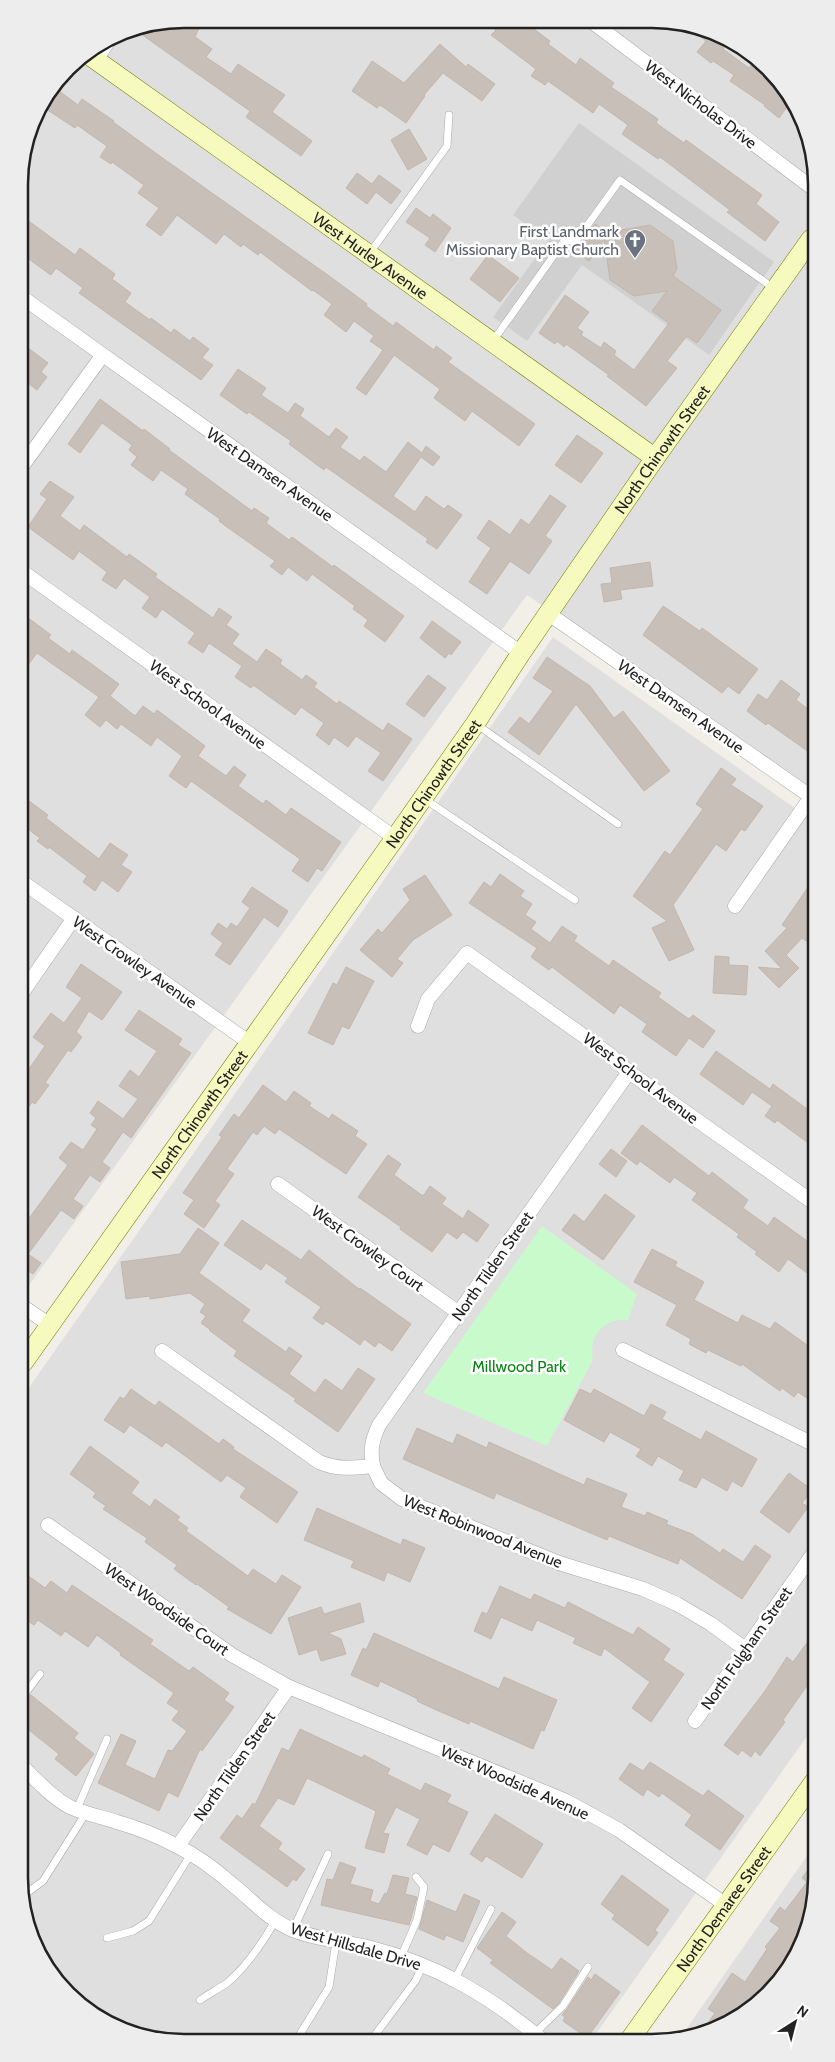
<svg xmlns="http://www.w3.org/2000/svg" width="835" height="2062" viewBox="0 0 835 2062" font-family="Cabin,sans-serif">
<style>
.residential{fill:#e0dfdf}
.religious{fill:#d0d0d0}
.park{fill:#c8facc}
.building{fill:#c7bfb8;stroke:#c4b6ab}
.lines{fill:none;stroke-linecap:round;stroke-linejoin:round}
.lane-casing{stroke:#a9a9a9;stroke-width:8}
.street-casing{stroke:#a9a9a9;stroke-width:15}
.secondary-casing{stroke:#707d05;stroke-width:20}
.lane{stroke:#fff;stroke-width:7}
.street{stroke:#fff;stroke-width:14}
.secondary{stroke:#f7fabf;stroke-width:19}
.labels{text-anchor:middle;stroke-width:5;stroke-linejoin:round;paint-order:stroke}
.street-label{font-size:16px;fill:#222;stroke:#fff}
.worship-label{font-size:16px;fill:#5b616d;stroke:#fff;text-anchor:end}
.park-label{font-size:16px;fill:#0c8416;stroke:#fff}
.rim{fill:none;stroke:#222;stroke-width:2.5}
</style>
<rect width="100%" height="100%" fill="#f2efe9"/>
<g class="residential">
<path d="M184 19 683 22 725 36 768 67 811 141 813 788 527 595 22 1295 19 172 36 110 75 60 121 31Z"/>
<path d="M553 637 813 821 815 1725 593 2038 152 2040 75 2002 41 1961 24 1921 23 1396 207 1134Z"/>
<path d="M816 1843V1889L807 1932 782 1979 743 2016 694 2038H680Z"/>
</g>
<path class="religious" d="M579 123 774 262 709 355 582 265 527 341 493 317 548 240 513 215Z"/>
<path class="park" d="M542 1226 637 1294 628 1320C604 1318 588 1336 593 1360L547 1446 423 1393Z"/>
<g class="building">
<path d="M184 19H203L195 37 212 49 206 57 231 74 238 64 285 95 272 112 312 141 301 156 246 117 250 111 141 34 146 26Z"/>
<path d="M483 21H523L550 41 548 44 576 65 580 58 614 83 611 87 658 119 656 123 684 143 686 140 762 195 756 204 779 222 765 241 727 212 730 210 660 157 658 159 622 134 628 125 599 104 593 113 548 81 545 85 531 76 536 69 491 35 496 30Z"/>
<path d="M686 23 725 36 730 40 723 49 749 68 756 59 769 68 789 104 779 118 764 106 765 105 730 81 734 75 713 61 711 63 697 52 706 41 685 24Z"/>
<path d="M440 44 466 67 468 64 495 84 482 101 443 73 424 95 425 96 406 123 380 105 377 108 352 91 372 61 404 83Z"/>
<path d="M54 87 78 105 82 99 114 121 113 122 157 154 332 278 367 304 366 306 393 326 396 322 434 350 436 346 452 358 448 362 535 424 519 446 472 411 465 421 434 398 440 389 394 355 366 395 356 388 383 350 370 341 374 336 354 321 346 332 324 315 332 304 313 290 312 291 260 252 258 255 243 244 241 247 224 234 216 244 177 215 161 236 146 225 159 208 138 193 144 185 112 162 111 164 100 157 107 146 77 125 75 128 40 105Z"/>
<path d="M409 129 427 159 408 170 391 140Z"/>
<path d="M357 173 372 184 379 175 401 191 391 204 376 192 367 204 346 188Z"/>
<path d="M416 208 430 218 433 214 451 228 435 252 425 245 430 238 406 222Z"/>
<path d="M19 214 75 255 80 248 115 274 112 279 131 293 125 302 150 320 151 318 171 333 174 329 190 341 193 337 209 349 202 358 213 365 201 380 79 293 83 288 56 268 51 275 19 252Z"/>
<path d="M595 224 616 239 622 230 650 225 673 241 677 269 673 276 721 310 697 343 687 336 667 361 677 368 646 406 607 376 609 375 566 344 564 347 557 341 555 344 539 333 565 295 589 312 577 328 583 332 581 335 601 348 604 342 616 351 614 355 634 370 669 323 652 311 667 291 634 296 610 280 604 239 589 261 575 251Z"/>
<path d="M488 255 519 278 500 302 470 279Z"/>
<path d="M20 342 48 363 41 372 47 377 37 390 20 377Z"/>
<path d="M238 369 266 388 261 395 288 413 295 403 304 409 300 416 329 437 336 428 348 437 340 447 360 461 364 456 386 472 408 442 422 453 426 446 440 457 433 466 421 457 393 496 415 512 426 496 444 509 448 505 462 515 437 549 426 542 428 539 326 467 324 470 289 444 291 441 249 412 247 414 220 395Z"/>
<path d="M100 399 143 431 144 429 170 449 169 450 252 511 254 508 269 518 266 523 289 540 292 537 333 567 334 565 404 616 385 642 364 626 368 620 353 609 355 606 312 574 307 581 288 567 282 575 270 566 275 561 227 527 219 521 220 519 185 494 188 489 161 470 153 481 131 465 137 457 129 450 132 445 102 423 80 453 68 444Z"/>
<path d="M577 435 603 453 581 483 555 465Z"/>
<path d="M50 481 74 497 60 516 80 531 84 525 127 557 129 554 157 574 155 577 213 618 219 608 232 617 226 625 239 634 232 644 257 662 266 649 282 660 280 664 302 680 306 675 317 683 314 687 337 704 339 701 383 731 388 723 412 739 383 781 368 771 381 753 356 736 348 747 334 737 329 745 316 735 324 723 301 707 295 715 253 685 251 688 235 677 242 666 209 643 203 653 188 643 195 633 162 609 156 618 142 608 150 597 124 578 116 589 102 580 107 572 79 551 73 560 28 527 47 499 40 494Z"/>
<path d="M550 495 566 506 545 536 552 541 529 574 510 561 487 594 469 582 491 548 477 538 489 520 510 535 521 519 529 525Z"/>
<path d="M650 562 653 586 620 590 622 599 604 602 601 584 612 583 610 568Z"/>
<path d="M663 606 700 631 702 628 758 669 739 694 728 686 722 693 643 635Z"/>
<path d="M27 617 51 635 48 638 70 654 72 650 119 684 110 696 135 716 143 706 154 714 157 710 205 746 198 756 226 776 234 766 246 775 238 786 263 804 266 800 286 815 291 808 341 842 322 871 317 868 308 882 292 871 300 859 191 781 186 788 169 776 182 756 157 737 151 746 121 724 117 729 106 720 100 727 85 715 99 697 37 653 21 674 20 625Z"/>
<path d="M432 621 461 642 451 655 449 653 445 658 420 638Z"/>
<path d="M547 657 590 686 614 718 623 711 670 771 644 791 576 704 539 755 508 732 520 717 529 724 553 691 533 678Z"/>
<path d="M428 675 446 688 424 717 406 704Z"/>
<path d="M781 680 800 694 796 700 812 712 813 755 768 723 766 725 747 711 758 694 767 700Z"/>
<path d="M721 768 736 779 731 785 763 806 745 831 741 829 726 851 716 844 673 905 694 950 669 961 652 928 667 921 633 896 665 851 670 855 703 809 696 804Z"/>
<path d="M21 795 48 815 46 818 99 859 110 843 128 855 121 865 132 872 118 892 102 880 95 891 83 882 87 876 49 847 48 849 37 841 40 838 21 824Z"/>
<path d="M500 874 524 891 520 896 532 904 525 915 536 922 531 929 550 943 562 926 577 936 574 941 609 966 613 960 661 993 658 997 689 1019 693 1015 715 1031 703 1048 689 1038 676 1056 642 1032 647 1024 620 1005 614 1014 552 967 549 970 531 957 537 948 469 903 484 882 491 887Z"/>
<path d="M425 875 452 915 413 940 397 959 403 963 392 977 360 950 378 929 382 933 410 900 403 889Z"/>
<path d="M813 880V946L802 938 786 955 799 968 779 988 758 967 782 969 765 951 787 928 782 925Z"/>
<path d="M252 887 288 911 278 927 264 917 230 965 215 955 223 943 211 934 218 923 227 929 231 923 237 927 250 908 242 902Z"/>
<path d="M715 956 729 957V965L748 966 746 995 713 993Z"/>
<path d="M81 964 122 992 102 1020 89 1011 76 1032 82 1037 71 1052 68 1050 45 1083 49 1085 35 1104 32 1102 22 1117V1079L45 1046 33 1037 51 1013 64 1023 82 998 66 987Z"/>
<path d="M346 967 374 981 349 1029 342 1026 333 1045 308 1033 333 983 337 985Z"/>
<path d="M139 1010 182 1039 178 1045 191 1053 131 1138 123 1132 102 1162 110 1168 100 1182 90 1175 73 1199 83 1206 74 1219 61 1210 28 1254 41 1263 33 1274 22 1267V1228L68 1165 59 1158 71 1142 83 1150 97 1129 91 1125 96 1118 90 1113 98 1101 123 1119 138 1099 119 1086 130 1070 139 1077 157 1051 125 1030Z"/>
<path d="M716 1051 770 1089 773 1084 814 1114V1133L807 1142 777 1120 775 1123 765 1116 772 1106 752 1092 743 1105 700 1074Z"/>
<path d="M263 1085 286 1102 294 1091 311 1103 309 1106 329 1119 332 1114 358 1131 355 1136 367 1144 346 1174 279 1129 275 1134 264 1126 257 1135 253 1132 227 1169 234 1174 215 1201 220 1205 204 1228 184 1214 194 1200 183 1193 222 1137 219 1135 234 1114 239 1118Z"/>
<path d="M642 1125 709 1176 712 1172 748 1200 743 1208 768 1226 774 1217 814 1246V1278L788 1259 779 1272 755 1254 757 1252 737 1237 739 1234 692 1200 697 1193 674 1177 670 1183 640 1161 637 1165 621 1153Z"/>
<path d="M611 1149 627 1161 616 1177 599 1164Z"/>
<path d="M388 1155 401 1164 394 1175 423 1196 430 1186 446 1198 442 1204 463 1219 468 1210 489 1225 477 1242 463 1232 457 1239 447 1232 432 1252 400 1229 401 1227 358 1197Z"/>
<path d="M605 1194 635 1216 603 1260 562 1230 574 1214 584 1222Z"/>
<path d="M242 1220 301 1260 309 1250 359 1289 360 1288 411 1324 392 1351 379 1342 375 1347 364 1339 360 1345 326 1321 323 1325 313 1318 321 1307 285 1282 288 1278 266 1263 261 1270 224 1245Z"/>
<path d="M198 1228 219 1243 199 1273 250 1310 242 1321 286 1352 289 1347 302 1356 289 1374 315 1393 325 1379 342 1391 358 1368 375 1379 338 1432 294 1401 296 1399 234 1356 237 1351 209 1330 210 1329 201 1323 206 1316 200 1312 205 1304 190 1293 150 1299V1296L126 1299 121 1262 180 1254Z"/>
<path d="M652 1249 677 1262 675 1266 704 1282 694 1300 738 1323 742 1315 770 1329 775 1322 814 1350V1403L798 1392 794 1397 782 1388 780 1391 742 1364 741 1366 708 1350 706 1353 689 1344 691 1339 666 1325 677 1305 634 1282Z"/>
<path d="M131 1389 155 1406 159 1401 219 1444 223 1439 234 1447 233 1449 298 1492 277 1523 240 1497 246 1488 227 1475 221 1482 166 1442 162 1447 130 1425 124 1433 104 1420 120 1397 124 1399Z"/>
<path d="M580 1389 591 1394 594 1389 644 1416 651 1404 666 1412 662 1419 701 1440 706 1431 757 1459 742 1487 732 1481 727 1491 702 1477 696 1488 679 1480 684 1471 658 1456 652 1466 636 1456 641 1449 610 1432 604 1442 564 1420Z"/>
<path d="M417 1428 453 1444 457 1434 487 1448 489 1442 584 1485 587 1478 627 1494 621 1507 645 1516 647 1512 668 1521 666 1524 692 1534 720 1553 723 1549 743 1562 755 1545 771 1556 742 1599 680 1558 678 1564 609 1536 607 1540 496 1493 494 1499 403 1459Z"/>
<path d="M90 1446 139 1482 131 1493 150 1507 155 1499 180 1517 177 1520 188 1528 186 1531 248 1576 253 1569 276 1584 282 1575 301 1587 271 1634 227 1609 229 1607 197 1584 196 1585 174 1569 177 1565 145 1542 147 1538 103 1509 106 1506 93 1497 96 1493 70 1474Z"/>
<path d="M789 1473 812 1490 802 1503 808 1507 789 1533 760 1512Z"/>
<path d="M317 1508 401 1545 403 1539 425 1548 410 1582 387 1572 384 1581 351 1567 354 1561 304 1540Z"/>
<path d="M23 1572 45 1588 51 1581 67 1593 72 1585 153 1640 150 1644 189 1671 193 1667 229 1693 224 1700 234 1707 202 1751 200 1749 178 1797 168 1792 159 1811 98 1783 121 1734 136 1741 125 1765 155 1779 168 1750 172 1751 187 1731 172 1720 179 1711 167 1703 174 1693 120 1655 121 1653 97 1635 88 1647 65 1631 61 1636 38 1620 34 1625 23 1618Z"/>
<path d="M500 1586 531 1600 534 1594 565 1608 568 1602 633 1635 638 1627 670 1649 663 1660 684 1674 651 1722 632 1708 650 1682 604 1648 601 1656 573 1643 576 1638 537 1620 532 1631 501 1617 491 1639 474 1631 482 1612 487 1614Z"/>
<path d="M360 1603 364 1622 328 1633 341 1639 346 1654 321 1661 317 1649 299 1655 288 1618 321 1607 324 1614Z"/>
<path d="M815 1632V1674L783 1720 785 1722 760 1756 755 1751 751 1757 742 1750 738 1755 724 1745 765 1691 787 1657 793 1662Z"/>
<path d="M374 1633 499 1689 504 1677 557 1700 544 1731 541 1730 533 1749 470 1721 469 1724 434 1709 417 1701 418 1699 380 1681 378 1687 351 1675 363 1648 366 1650Z"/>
<path d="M31 1695 78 1733 74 1738 94 1754 76 1776 55 1759 59 1754 24 1726V1700Z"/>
<path d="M300 1729 362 1758 364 1755 390 1769 387 1774 421 1791 425 1783 451 1795 447 1802 468 1812 449 1852 433 1844 427 1855 407 1845 420 1819 396 1807 383 1833 389 1834 384 1853 365 1848 376 1811 307 1778 294 1805 278 1798 259 1826 282 1843 278 1849 305 1869 296 1881 293 1879 287 1887 220 1838 237 1815 242 1819 253 1803 255 1805 282 1748 289 1751Z"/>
<path d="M650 1762 703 1796 708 1790 744 1816 720 1850 685 1825 692 1815 662 1793 659 1797 647 1789 643 1796 619 1779 630 1763 643 1771Z"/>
<path d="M495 1814 543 1844 522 1878 486 1856 482 1862 470 1854Z"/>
<path d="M816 1859V1889L807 1932 796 1953 788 1964 786 1962 764 1994 765 1995 743 2016 699 2035 715 2013 708 2009 732 1973 745 1982 767 1949 765 1947 780 1928 770 1921 780 1907 785 1911 807 1882 802 1878Z"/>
<path d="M340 1862 356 1868 350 1884 373 1890 370 1901 379 1904 385 1893 387 1894 393 1875 409 1878 405 1894 417 1897 409 1925 321 1905 327 1879 333 1880Z"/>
<path d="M622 1875 669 1910 655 1930 658 1933 648 1946 612 1919 615 1915 601 1904Z"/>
<path d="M464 1894 480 1901 463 1942 446 1935 444 1940 419 1929 427 1900 456 1912Z"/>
<path d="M502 1912 516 1922 506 1936 527 1953 552 1970 561 1958 579 1971 559 2003 553 2009 490 1963 493 1960 477 1948Z"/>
<path d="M595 1974 620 1992 587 2038 563 2021 565 2017 562 2015 567 2009 588 1977 591 1980Z"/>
</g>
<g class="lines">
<g class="lane-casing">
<g id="lane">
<path d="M99 61 119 32"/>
<path d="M369 254 447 146 449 115"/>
<path d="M493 341 564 241H576L620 180 775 289"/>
<path d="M476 724 618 824"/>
<path d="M423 798 575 900"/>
<path d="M24 1695 40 1674"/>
<path d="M77 1809 107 1739"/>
<path d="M24 1895 43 1881 86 1813"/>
<path d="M293 1930 328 1854"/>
<path d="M107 1938 133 1931 149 1921 191 1854"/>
<path d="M401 1957 417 1920 424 1887 416 1877"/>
<path d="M455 1979 491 1909"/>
<path d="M200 2000C209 1994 218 1989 227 1983 246 1967 263 1942 275 1921"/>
<path d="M534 2034 563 2006 588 1967"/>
<path d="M297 2039 329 1987 336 1942"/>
<path d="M372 2039 416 1980 423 1964"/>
</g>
</g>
<g class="street-casing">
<g id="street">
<path d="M591 21 811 187"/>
<path d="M19 295 521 653"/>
<path d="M20 469 102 356"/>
<path d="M20 570 395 838"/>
<path d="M549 614 813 798"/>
<path d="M21 881 250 1043"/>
<path d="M735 906 811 797"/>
<path d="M22 993 74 918"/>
<path d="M418 1026 428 999 467 953 609 1054 629 1072 814 1203"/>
<path d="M278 1184 459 1313"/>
<path d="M22 1306 50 1325"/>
<path d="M623 1350 815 1445"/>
<path d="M162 1351 319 1462C338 1470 353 1468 373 1466L381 1483 402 1499 559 1563 643 1589 677 1604 711 1624 745 1649"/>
<path d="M373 1466C370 1450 372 1440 379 1425L629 1072"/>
<path d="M48 1525 232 1655 289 1687 566 1801 619 1830 726 1905"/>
<path d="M695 1721 815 1551"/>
<path d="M24 1768C37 1781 53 1798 70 1807 85 1814 102 1817 117 1822 138 1828 158 1836 177 1846 197 1856 216 1870 233 1885 253 1901 269 1920 293 1930 318 1940 345 1941 371 1948 437 1965 488 1995 540 2038"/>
<path d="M178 1846 289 1687"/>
</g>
</g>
<g class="secondary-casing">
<g id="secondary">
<path id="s1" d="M86 53 655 458"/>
<path id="s2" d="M23 1363 395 838 475 724 521 653 655 458 811 239"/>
<path id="s3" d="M631 2038 816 1779"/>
</g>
</g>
<use href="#lane" class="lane"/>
<use href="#street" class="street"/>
<use href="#secondary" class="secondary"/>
</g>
<defs>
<g id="church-pin" transform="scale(1.125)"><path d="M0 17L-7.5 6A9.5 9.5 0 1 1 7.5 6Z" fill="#6b7280" stroke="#fff"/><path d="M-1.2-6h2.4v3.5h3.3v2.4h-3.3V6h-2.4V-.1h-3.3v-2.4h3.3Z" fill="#fff"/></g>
</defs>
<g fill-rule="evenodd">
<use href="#church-pin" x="635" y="240"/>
</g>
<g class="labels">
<g class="street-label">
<text transform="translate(701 104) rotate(37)" y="6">West Nicholas Drive</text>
<text dy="6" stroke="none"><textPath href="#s1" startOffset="349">West Hurley Avenue</textPath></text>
<text dy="6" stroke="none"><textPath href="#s2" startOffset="1115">North Chinowth Street</textPath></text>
<text transform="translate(270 474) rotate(35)" y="6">West Damsen Avenue</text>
<text transform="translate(208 704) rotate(36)" y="6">West School Avenue</text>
<text transform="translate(681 706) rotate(35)" y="6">West Damsen Avenue</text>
<text dy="6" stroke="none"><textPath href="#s2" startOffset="710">North Chinowth Street</textPath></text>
<text transform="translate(135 962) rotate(35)" y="6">West Crowley Avenue</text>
<text transform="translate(641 1078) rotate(37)" y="6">West School Avenue</text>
<text dy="6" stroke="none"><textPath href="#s2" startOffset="305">North Chinowth Street</textPath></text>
<text transform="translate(368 1248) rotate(36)" y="6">West Crowley Court</text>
<text transform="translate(492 1266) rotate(-55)" y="6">North Tilden Street</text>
<text transform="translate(483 1531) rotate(22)" y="6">West Robinwood Avenue</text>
<text transform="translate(167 1609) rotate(35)" y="6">West Woodside Court</text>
<text transform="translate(746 1648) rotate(-55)" y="6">North Fulgham Street</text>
<text transform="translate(234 1766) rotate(-55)" y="6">North Tilden Street</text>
<text transform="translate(515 1782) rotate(24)" y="6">West Woodside Avenue</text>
<text dy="6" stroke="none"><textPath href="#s3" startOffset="159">North Demaree Street</textPath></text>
<text transform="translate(356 1946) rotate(16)" y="6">West Hillsdale Drive</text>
</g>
<g class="worship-label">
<text x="619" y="237">First Landmark<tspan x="619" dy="18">Missionary Baptist Church</tspan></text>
</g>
<g class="park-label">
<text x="519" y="1372">Millwood Park</text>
</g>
</g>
<path d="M0 0H835V2062H0ZM184 28H652A156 156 0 0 1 808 184V1878A156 156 0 0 1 652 2034H184A156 156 0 0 1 28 1878V184A156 156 0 0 1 184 28Z" fill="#ededed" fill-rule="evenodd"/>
<path class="rim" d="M184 28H652A156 156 0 0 1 808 184V1878A156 156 0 0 1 652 2034H184A156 156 0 0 1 28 1878V184A156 156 0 0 1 184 28Z"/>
<g transform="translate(795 2022) rotate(36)" stroke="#ffffff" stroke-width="4" paint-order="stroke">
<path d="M0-4L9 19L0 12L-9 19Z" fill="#222222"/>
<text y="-8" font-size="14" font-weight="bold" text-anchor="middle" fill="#222222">N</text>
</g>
</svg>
